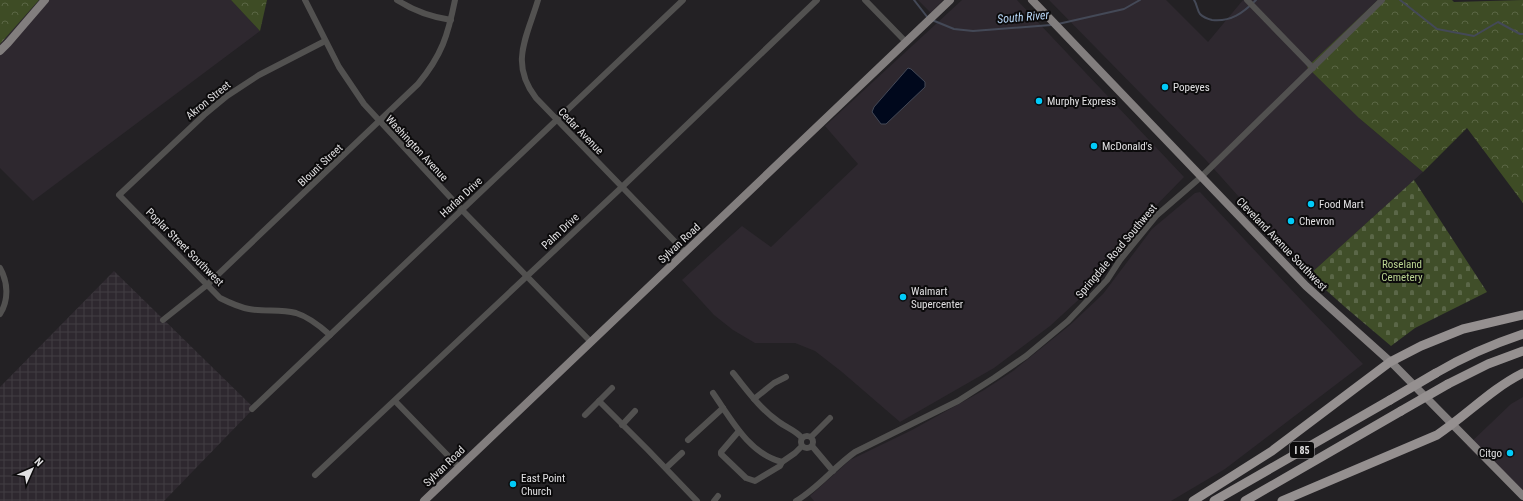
<svg xmlns="http://www.w3.org/2000/svg" width="1523" height="501" viewBox="0 0 1523 501" font-family="'Roboto Condensed',sans-serif">
<style>
.built{fill:#2e282f}
.industrial{fill:url(#industrial-grid)}
.forest{fill:url(#forest-crowns)}
.cemetery{fill:url(#cemetery-stones)}
.water{fill:#00081c;stroke:#444957}
.lines{fill:none;stroke-linecap:round;stroke-linejoin:round}
.stream{stroke:#444957;stroke-width:2}
.minor{stroke:#525150;stroke-width:6}
.major{stroke:#827e7e;stroke-width:8}
.highway{stroke:#959090;stroke-width:9}
.highway-bridge{stroke:#959090;stroke-width:9}
.poi-dot{fill:#01cbf9;stroke:#0c0b0c;stroke-width:1.5}
.labels{text-anchor:middle;stroke-width:4;stroke-linejoin:round;paint-order:stroke}
.shield{fill:#0c0b0c;stroke:#a1a0a2;stroke-width:1}
.shield-label{font-size:10px;font-weight:bold;fill:#e1e0e2}
.poi-label{font-size:11px;fill:#e1e0e2;stroke:#0c0b0c;text-anchor:start}
.street-label{font-size:11px;fill:#e1e0e2;stroke:#0c0b0c}
.park-label{font-size:11px;fill:#bad491;stroke:#0c0b0c}
.water-label{font-size:12px;font-style:italic;fill:#b7d6f6;stroke:#0c0b0c}
</style>
<defs>
<pattern id="industrial-grid" width="8" height="8" patternUnits="userSpaceOnUse"><rect width="8" height="8" fill="#2e282f"/><path d="M0 4h8M4 0v8" fill="none" stroke="#423d43"/></pattern>
<pattern id="forest-crowns" width="20" height="18" patternUnits="userSpaceOnUse"><rect width="20" height="18" fill="#3e4c25"/><path d="M2 6a3 3 0 1 1 6 0M12 15a3 3 0 1 1 6 0" fill="none" stroke="#5a6644"/></pattern>
<pattern id="cemetery-stones" width="16" height="16" patternUnits="userSpaceOnUse"><rect width="16" height="16" fill="#404e29"/><path d="M2 7V4a2 2 0 0 1 4 0v3zM10 15v-3a2 2 0 0 1 4 0v3z" fill="#5b6748"/></pattern>
</defs>
<rect width="100%" height="100%" fill="#232124"/>
<g class="built">
<path d="M39 0H231L260 31 33 201 0 168V44Z"/>
<path d="M918 0H943L931 13Z"/>
<path d="M962 0H1017L1184 177 1139 223 1087 292 1050 326 994 368 900 422 842 372 815 351 795 343H755L733 330 714 315 682 280 742 226 771 247 858 164 825 126Z"/>
<path d="M1049 0H1166L1208 42 1243 0H1378L1359 118 1423 172 1309 275 1205 159Z"/>
<path d="M1200 192 1303 302 1363 364 1225 469 1171 501H814L810 496 850 460 912 430 984 390 1013 371 1070 325 1103 294 1152 229 1195 193Z"/>
<path d="M1523 397V498L1467 446 1511 404Z"/>
</g>
<path class="industrial" d="M114 271 254 408 164 501H0V387Z"/>
<g class="forest">
<path d="M0 0H39L0 44Z"/>
<path d="M231 0H267L260 31Z"/>
<path d="M1378 0H1452L1454 2 1523 0V203L1467 128 1423 172 1359 118 1307 67Z"/>
</g>
<path class="cemetery" d="M1414 180 1487 292 1415 328 1391 346 1345 307 1309 275Z"/>
<path class="water" d="M908 68 911 69 925 82V87L886 124H881L872 112 874 107Z"/>
<g class="lines">
<g class="stream">
<path d="M914 0 928 18"/>
<path d="M1194 0C1197 4 1197 10 1200 14 1203 17 1208 19 1212 20 1231 22 1243 13 1256 0"/>
<path d="M1400 0 1437 29 1474 36 1498 22 1520 34H1523"/>
<path d="M932 20 954 29 973 31 1051 25"/>
<path d="M1058 24 1124 9 1140 0"/>
</g>
<g class="minor">
<path d="M305 0 339 67 364 104 462 210 591 342"/>
<path d="M397 0C414 11 431 17 451 20"/>
<path d="M538 0C527 37 509 63 536 98L685 252"/>
<path d="M865 0 906 42"/>
<path d="M1247 0 1313 68"/>
<path d="M325 41 259 75 227 96 204 115 119 195 220 298C230 303 238 307 249 309 265 312 280 309 296 313 309 317 320 326 330 335"/>
<path d="M0 268C8 282 9 300 0 314"/>
<path d="M163 320 207 285 418 84C442 55 448 35 455 0"/>
<path d="M733 373C747 390 760 409 779 422 787 428 795 430 802 438"/>
<path d="M713 393C731 419 749 454 782 462L795 453 802 446"/>
<path d="M754 399 774 383 786 377"/>
<path d="M395 401 459 467"/>
<path d="M599 401 648 450 697 501"/>
<path d="M252 409 683 0"/>
<path d="M585 415 612 388"/>
<path d="M622 425 635 411"/>
<path d="M739 431 721 452V454L746 478 755 481 780 466 782 462"/>
<circle cx="807" cy="442" r="6"/>
<path d="M811 437 830 418"/>
<path d="M688 440 723 408"/>
<path d="M812 446 833 471"/>
<path d="M666 468 682 453"/>
<path d="M315 475 622 187 817 0"/>
<path d="M714 501 718 496"/>
<path d="M796 501C818 488 834 467 855 452L958 401 994 378 1026 356 1068 321 1107 280 1120 260 1156 216 1201 177 1382 0"/>
</g>
<g class="major">
<path d="M1032 0 1306 286 1394 365 1523 496"/>
<path d="M0 51 8 43 45 0"/>
<path d="M424 501 950 0"/>
</g>
<g class="highway">
<path d="M1436 373C1463 357 1493 344 1523 334"/>
<path d="M1448 384 1488 364 1523 351"/>
<path d="M1193 501 1272 451 1390 362 1421 346 1463 329 1523 315"/>
<path d="M1214 501 1390 400"/>
<path d="M1245 501 1401 411"/>
<path d="M1282 501 1437 435C1467 415 1491 389 1523 373"/>
</g>
<g class="highway-bridge">
<path d="M1390 400 1436 373"/>
<path d="M1401 411 1448 384"/>
</g>
</g>
<g class="poi-dot">
<circle cx="1165" cy="87" r="4"/>
<circle cx="1039" cy="101" r="4"/>
<circle cx="1094" cy="146" r="4"/>
<circle cx="1311" cy="204" r="4"/>
<circle cx="1291" cy="221" r="4"/>
<circle cx="903" cy="297" r="4"/>
<circle cx="1510" cy="453" r="4"/>
<circle cx="513" cy="484" r="4"/>
</g>
<g class="labels">
<rect class="shield" x="1290" y="442" width="24" height="16" rx="3"/>
<g class="shield-label">
<text x="1302" y="454">I 85</text>
</g>
<g class="poi-label">
<text x="1173" y="91">Popeyes</text>
<text x="1047" y="105">Murphy Express</text>
<text x="1102" y="150">McDonald's</text>
<text x="1319" y="208">Food Mart</text>
<text x="1299" y="225">Chevron</text>
<text x="911" y="295">Walmart<tspan x="911" dy="13">Supercenter</tspan></text>
<text x="1502" y="457" text-anchor="end">Citgo</text>
<text x="521" y="482">East Point<tspan x="521" dy="13">Church</tspan></text>
</g>
<g class="street-label">
<text transform="translate(208 100) rotate(-39)" y="4">Akron Street</text>
<text transform="translate(581 131) rotate(46)" y="4">Cedar Avenue</text>
<text transform="translate(417 148) rotate(47)" y="4">Washington Avenue</text>
<text transform="translate(320 165) rotate(-43)" y="4">Blount Street</text>
<text transform="translate(461 197) rotate(-43)" y="4">Harlan Drive</text>
<text transform="translate(560 231) rotate(-43)" y="4">Palm Drive</text>
<text transform="translate(679 243) rotate(-43)" y="4">Sylvan Road</text>
<text transform="translate(1282 244) rotate(46)" y="4">Cleveland Avenue Southwest</text>
<text transform="translate(185 247) rotate(45)" y="4">Poplar Street Southwest</text>
<text transform="translate(1116 251) rotate(-50)" y="4">Springdale Road Southwest</text>
<text transform="translate(444 466) rotate(-44)" y="4">Sylvan Road</text>
</g>
<g class="park-label">
<text x="1402" y="268">Roseland<tspan x="1402" dy="13">Cemetery</tspan></text>
</g>
<g class="water-label">
<text transform="translate(1023 17) rotate(-5)" y="4">South River</text>
</g>
</g>
<g transform="translate(32 469) rotate(45)" stroke="#0c0b0c" stroke-width="3" paint-order="stroke">
<path d="M0-3L7 15L0 10L-7 15Z" fill="#e1e0e2"/>
<text y="-6" font-size="11" font-weight="bold" text-anchor="middle" fill="#e1e0e2">N</text>
</g>
</svg>
